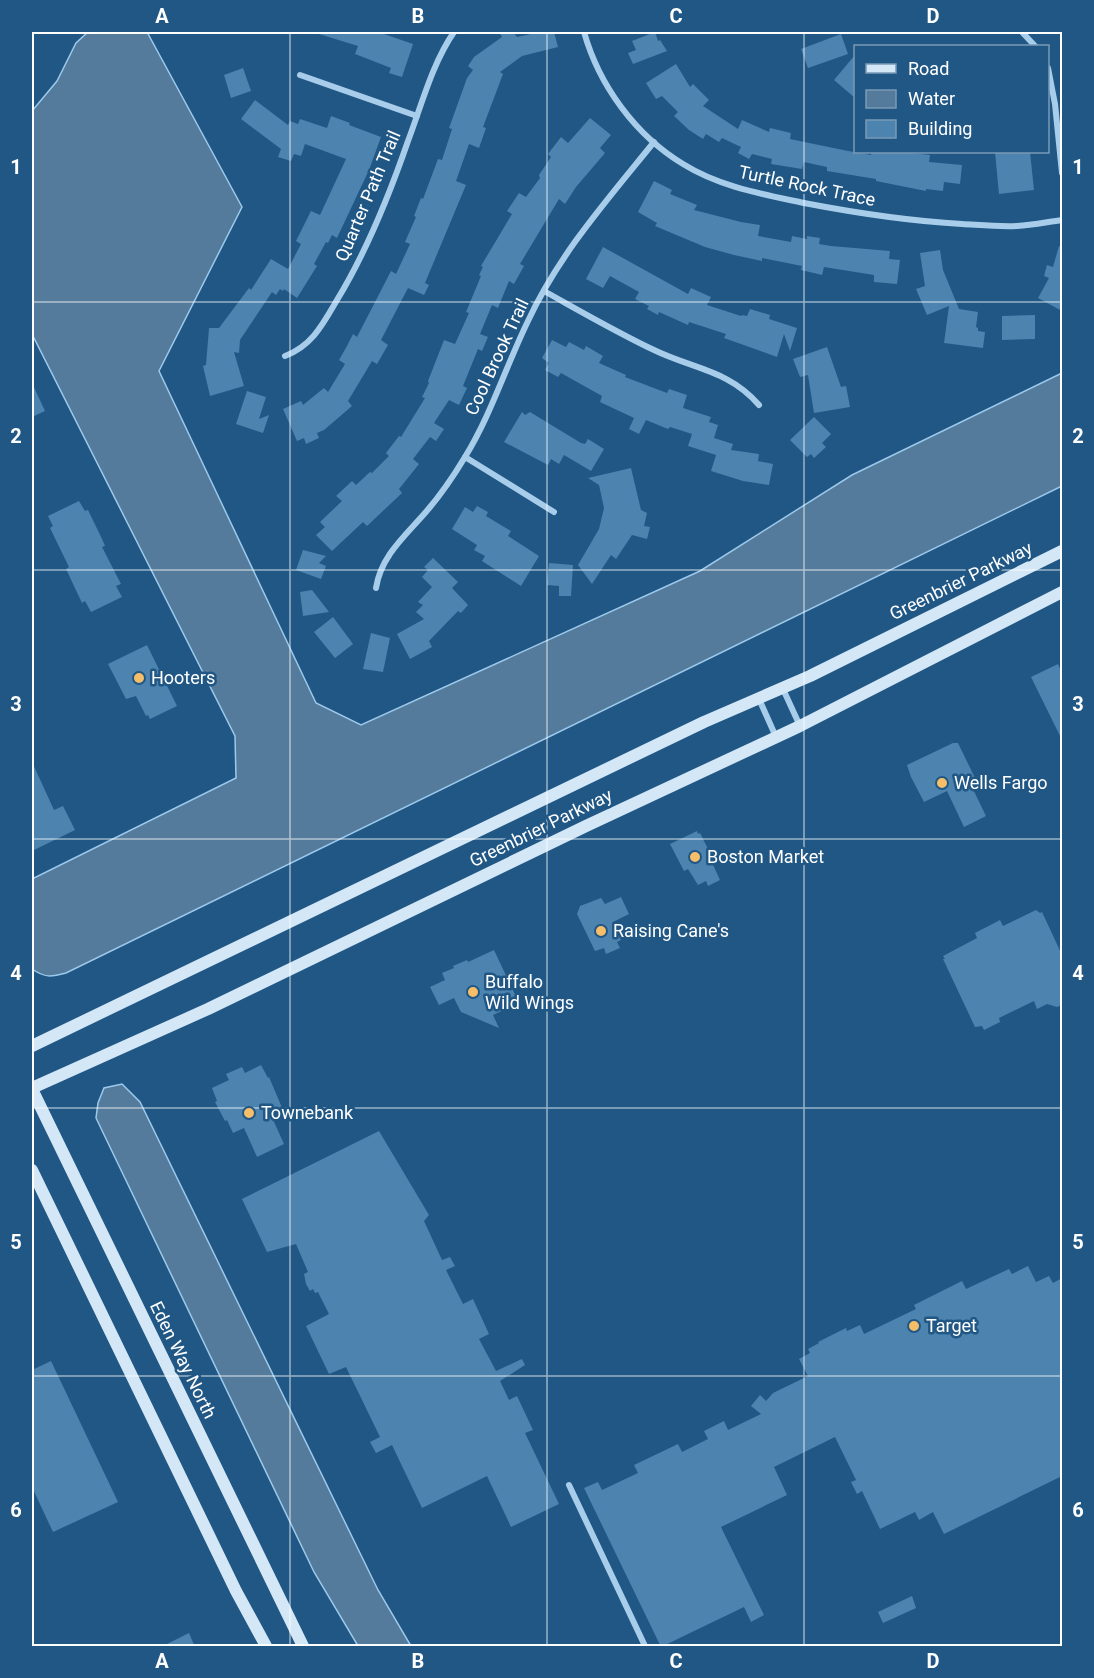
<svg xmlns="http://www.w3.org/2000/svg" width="1094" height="1678" viewBox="0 0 1094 1678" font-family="Roboto,sans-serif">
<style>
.water{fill:#547b9b;stroke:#9cc9eb;stroke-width:1.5}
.building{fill:#4c83af}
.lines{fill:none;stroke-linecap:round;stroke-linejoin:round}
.street{stroke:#a8cdea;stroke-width:6}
.secondary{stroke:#d3e7f7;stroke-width:12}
.grid{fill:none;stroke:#fff;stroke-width:1.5;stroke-opacity:0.55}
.poi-dot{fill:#f7be69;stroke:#205785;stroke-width:2}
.labels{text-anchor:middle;stroke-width:5;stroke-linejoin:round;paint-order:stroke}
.street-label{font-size:18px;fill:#fff;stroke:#205785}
.poi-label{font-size:18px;fill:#fff;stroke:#205785;text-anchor:start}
.neatline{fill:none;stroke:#fff;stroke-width:2}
.grid-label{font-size:20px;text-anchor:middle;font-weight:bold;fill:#fff}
</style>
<rect width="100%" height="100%" fill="#205785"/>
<g class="water">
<path d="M88 32H147L242 207 159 371 316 703 361 725 700 571 852 475 1062 373V486L66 973C51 977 45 978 32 969V879L236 778 235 736 32 334V111L57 81 76 43Z"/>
<path d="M122 1084 140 1102 378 1590 411 1646H358L314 1572 96 1118 98 1103 104 1088Z"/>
</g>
<g class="building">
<path d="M319 32H378L413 44 402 77 389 73 391 68 355 54 358 46 319 34Z"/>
<path d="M499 32H513L517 37 540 32H554L558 47 522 56 500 72 503 74 483 127 486 128 479 148 469 144 456 181 466 185 425 283 429 285 424 295 408 288 381 340 388 345 377 364 372 361 348 401 352 406 324 430 317 433 319 438 306 444 304 438 297 441 283 409 301 401 303 405 324 388 328 392 345 364 339 360 347 346 353 334 357 337 391 271 396 274 410 244 405 242 416 217 414 216 421 198 423 199 438 159 442 160 452 129 449 128 453 117 467 78 473 70 468 66 474 57 502 37Z"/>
<path d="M655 32 658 41 660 40 667 51 633 64 628 53 636 50 632 41Z"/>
<path d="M841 34 848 54 808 68 801 49Z"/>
<path d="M855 55V98L834 80Z"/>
<path d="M676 64 690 87 693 84 709 100 703 106 738 129 742 120 769 132 770 128 791 133 790 139 848 151 871 155 872 152H902L930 155 929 162 962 165 960 184 944 182 943 191 926 189V191L876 181V179L827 171V167L804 162 802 169 771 164 772 159 752 154 749 159 738 153 741 147 722 138 719 142 706 134 703 139 689 130 674 116 678 112 662 96 656 99 646 83Z"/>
<path d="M243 68 251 91 231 98 224 75Z"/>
<path d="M255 100 288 125 290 121 298 124 300 119 327 128 331 116 350 123 349 125 381 137 369 170 337 238 332 235 328 243 326 242 314 264 317 266 297 298 284 289 283 291 280 289 276 295 272 292 240 340 239 353 234 352 244 386 210 396 203 366 206 365 209 328H219L249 288 251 290 271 259 288 269 301 244 296 241 311 211 320 215 346 159 305 144 301 156 294 154 291 161 278 157 281 149 241 119Z"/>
<path d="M590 118 611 135 600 148 605 153 576 187 565 204 559 199 520 264 524 266 514 284 509 281 498 308 492 305 480 334 488 337 482 351 478 349 463 386 467 388 459 405 449 400 434 423 444 429 436 441 430 437 413 459 419 464 399 489 402 493 367 526 363 522 332 551 316 535 325 527 320 522 342 501 336 496 352 481 356 485 370 472 372 473 389 456 386 453 399 436 401 437 425 398 422 397 429 383 428 381 444 340 455 344 469 313 466 312 481 276 479 275 483 267 481 266 512 214 507 211 519 193 526 197 540 178 539 175 551 157 548 154 561 137 568 143Z"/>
<path d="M995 152H1030L1034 190 999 194Z"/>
<path d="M654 181 672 190 670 194 697 205 694 210 741 222 760 225 758 236 791 242 792 236 807 239V236L820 238 819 244 831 246 890 251 889 259 900 260 897 284 874 282V275L824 267 822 275 801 270 802 266 762 258V261L734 255 705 247 655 226 657 223 638 212Z"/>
<path d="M1059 246 1062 247V311L1038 298 1049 278 1044 276 1047 265 1053 267Z"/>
<path d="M603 247 688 294 691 288 711 297 707 305 741 316 742 315 747 316 750 309 770 315 769 319 797 328 790 351 784 334 777 357 724 338 726 334 689 322 688 325 659 312 658 315 647 309 649 306 635 299 639 292 610 276 603 288 586 279Z"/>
<path d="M940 250 943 270 959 309 978 312 976 327 978 328V331L985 332 983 348 944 343 949 306 927 315 916 289 925 286 920 253Z"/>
<path d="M1035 315V339L1002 340V316Z"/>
<path d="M552 340 566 347 569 342 584 350 586 346 603 356 599 363 626 375 625 377 667 393 669 389 687 395 683 408 711 417 709 422 718 425 714 438 733 444 731 450 759 454 758 461 773 464 769 485 743 481 711 471 716 455 688 446 692 434 670 427 668 429 646 420 639 434 629 429 634 418 600 402 602 396 561 373 558 377 545 370 549 363 542 358Z"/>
<path d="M827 347 841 387 846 386 850 407 814 413 808 375 800 377 793 359Z"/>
<path d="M32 383 45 411 32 417Z"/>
<path d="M247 391 266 397 259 419 269 415 263 433 236 424Z"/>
<path d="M522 412 525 415 530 412 581 443 585 444 588 439 604 449 591 471 564 455 559 464 551 459 548 465 504 442Z"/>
<path d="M814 417 831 434 822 443 826 447 814 458 811 454 807 457 790 440Z"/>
<path d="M631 468 641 510 647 513 644 526 650 527 647 539 632 535 616 559 611 555 592 584 578 565 599 529 604 508 599 485 588 478Z"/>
<path d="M79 501 85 511 88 510 103 541 105 546 102 547 121 584 116 586 122 597 91 612 85 601 82 603 66 569 69 567 50 528 53 526 48 516Z"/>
<path d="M477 506 488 512 486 516 511 531 508 536 539 556 521 586 482 561 485 556 474 550 477 545 452 529 465 507 473 512Z"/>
<path d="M303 550 326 556 319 563 326 566 321 579 296 570Z"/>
<path d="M433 558 458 582 452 588 468 605 461 613 458 611 429 641 432 647 410 659 397 634 424 619 416 612 423 605 418 602 432 587 422 577 428 570 424 567Z"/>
<path d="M549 563 573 565 571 596H559V586L547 585Z"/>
<path d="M312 590 329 612 303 616 300 592Z"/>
<path d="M333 617 353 644 335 658 314 632Z"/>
<path d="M371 633 390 638 383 672 363 669Z"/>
<path d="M147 645 177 706 150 719 148 715 146 716 136 696 126 699 108 664Z"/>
<path d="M1058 664 1062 673V740L1031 677Z"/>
<path d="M953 743H958L975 778 969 781 986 816 964 827 947 791 924 802 911 777 907 765Z"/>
<path d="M32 762 54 810 63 806 75 830 32 851Z"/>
<path d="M697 831 698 834 700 833 712 857 710 858 720 880 708 886 706 881 698 885 688 869 684 871 670 844Z"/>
<path d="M621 897 629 914 613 922 621 940 617 942 620 948 606 954 604 948 595 951 577 914 580 906 601 898 605 904Z"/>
<path d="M1036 910 1040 913 1042 912 1062 955V1005L1057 1007 1047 1004 1037 1009 1034 1001 999 1018 1000 1022 984 1030 982 1026 975 1027 943 959H945L943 956 977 938 975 933 1000 920 1003 926Z"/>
<path d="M494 950 519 1003 493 1015 499 1028 461 1012 454 998 439 1005 430 987 445 980 442 973 454 968 453 966 467 960 468 962Z"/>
<path d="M261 1065 268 1078 269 1077 283 1110 271 1115 284 1144 257 1157 244 1128 233 1133 227 1120 225 1121 215 1102 217 1101 212 1088 229 1080 226 1074 242 1067 245 1073Z"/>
<path d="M379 1131 429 1215 424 1221 442 1260 450 1257 455 1266 446 1270 463 1304 473 1299 489 1334 479 1339 496 1371 522 1359 525 1365 500 1381 509 1400 517 1396 533 1430 525 1433 559 1504 511 1527 487 1476 422 1508 392 1445 376 1453 370 1442 380 1437 346 1367 329 1374 306 1326 329 1314 318 1292 315 1293 313 1289 310 1291 306 1284 304 1274 308 1272 296 1244 267 1252 242 1199Z"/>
<path d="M1028 1266 1036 1282 1049 1276 1053 1283 1062 1278V1476L944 1534 933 1512 919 1520 915 1512 880 1529 862 1491 857 1494 851 1482 856 1480 835 1437 774 1467 787 1495 721 1527 764 1615 751 1622 744 1607 661 1647 584 1488 598 1482 602 1490 638 1473 634 1465 678 1444 682 1452 708 1439 704 1431 724 1421 728 1430 761 1414 751 1406 760 1395 766 1401 773 1393 808 1376 799 1359 810 1353 808 1349 819 1343 818 1342 846 1328 847 1331 860 1325 864 1334 916 1309 914 1305 962 1281 966 1289 1009 1269 1012 1274Z"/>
<path d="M51 1361 118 1502 53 1532 32 1487V1370Z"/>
<path d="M912 1596 916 1608 883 1623 878 1612Z"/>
<path d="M189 1633 195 1647H161Z"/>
</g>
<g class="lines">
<g class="street">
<path d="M584 32C599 85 635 135 683 164 720 187 762 194 804 203 856 213 909 221 962 224 980 225 999 227 1017 226 1032 225 1047 222 1062 220"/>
<path d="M1022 32 1035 46"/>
<path d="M1048 68 1055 104 1062 173"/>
<path d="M300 75 417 116"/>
<path d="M544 291C580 311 616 332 654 350 693 369 729 370 759 405"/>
<path d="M285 356C312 346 323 324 337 300 367 251 389 196 408 141 422 104 432 64 454 32"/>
<path d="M465 457 554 512"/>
<path d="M376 588C381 556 405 536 425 513 440 496 453 477 465 457 491 415 506 366 528 321 559 254 608 199 654 142"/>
<path d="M783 689 800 726"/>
<path d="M759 699 776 737"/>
<path d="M569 1485 645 1646"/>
</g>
<g class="secondary">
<path d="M32 1046 704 722 810 676 1062 551"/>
<path d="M32 1088 208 1009 586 826 800 726 1062 592"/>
<path d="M32 1089 303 1646"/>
<path d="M32 1170 236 1591 266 1646"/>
</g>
</g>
<path class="grid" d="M290 32V1646M547 32V1646M804 32V1646M32 302H1062M32 570H1062M32 839H1062M32 1108H1062M32 1376H1062"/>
<g class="poi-dot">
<circle cx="139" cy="678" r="6"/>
<circle cx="942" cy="783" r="6"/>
<circle cx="695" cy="857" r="6"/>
<circle cx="601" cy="931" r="6"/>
<circle cx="473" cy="992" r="6"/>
<circle cx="249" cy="1113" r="6"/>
<circle cx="914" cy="1326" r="6"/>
</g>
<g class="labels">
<g class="street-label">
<text transform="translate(807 186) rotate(12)" y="6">Turtle Rock Trace</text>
<text transform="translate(368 196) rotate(-67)" y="6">Quarter Path Trail</text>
<text transform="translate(497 357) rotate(-65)" y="6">Cool Brook Trail</text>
<text transform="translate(961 581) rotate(-26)" y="6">Greenbrier Parkway</text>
<text transform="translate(541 828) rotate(-26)" y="6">Greenbrier Parkway</text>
<text transform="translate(183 1360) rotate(64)" y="6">Eden Way North</text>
</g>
<g class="poi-label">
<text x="151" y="684">Hooters</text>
<text x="954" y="789">Wells Fargo</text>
<text x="707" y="863">Boston Market</text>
<text x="613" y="937">Raising Cane's</text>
<text x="485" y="988">Buffalo<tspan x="485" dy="21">Wild Wings</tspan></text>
<text x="261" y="1119">Townebank</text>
<text x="926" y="1332">Target</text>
</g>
</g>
<rect width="1094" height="1678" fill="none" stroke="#205785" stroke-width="66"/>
<rect x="854" y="45" width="195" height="108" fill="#205785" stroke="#799ab6" stroke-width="1.5"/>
<rect x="866" y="64" width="30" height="9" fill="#d3e7f7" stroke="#799ab6" stroke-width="1.5"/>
<text x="908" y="75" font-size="18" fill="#ffffff">Road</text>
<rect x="866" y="90" width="30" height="18" fill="#547b9b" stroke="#799ab6" stroke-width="1.5"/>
<text x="908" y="105" font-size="18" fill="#ffffff">Water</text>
<rect x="866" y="120" width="30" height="18" fill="#4c83af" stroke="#799ab6" stroke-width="1.5"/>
<text x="908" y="135" font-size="18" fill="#ffffff">Building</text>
<rect x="33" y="33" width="1028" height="1612" class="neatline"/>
<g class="grid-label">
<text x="162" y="23">A</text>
<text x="418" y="23">B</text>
<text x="676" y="23">C</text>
<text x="933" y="23">D</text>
<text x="16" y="174">1</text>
<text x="1078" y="174">1</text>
<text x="16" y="443">2</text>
<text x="1078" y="443">2</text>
<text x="16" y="711">3</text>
<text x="1078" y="711">3</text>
<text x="16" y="980">4</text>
<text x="1078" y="980">4</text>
<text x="16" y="1249">5</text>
<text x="1078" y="1249">5</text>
<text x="16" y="1517">6</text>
<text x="1078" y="1517">6</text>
<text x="162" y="1668">A</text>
<text x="418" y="1668">B</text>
<text x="676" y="1668">C</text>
<text x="933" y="1668">D</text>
</g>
</svg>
